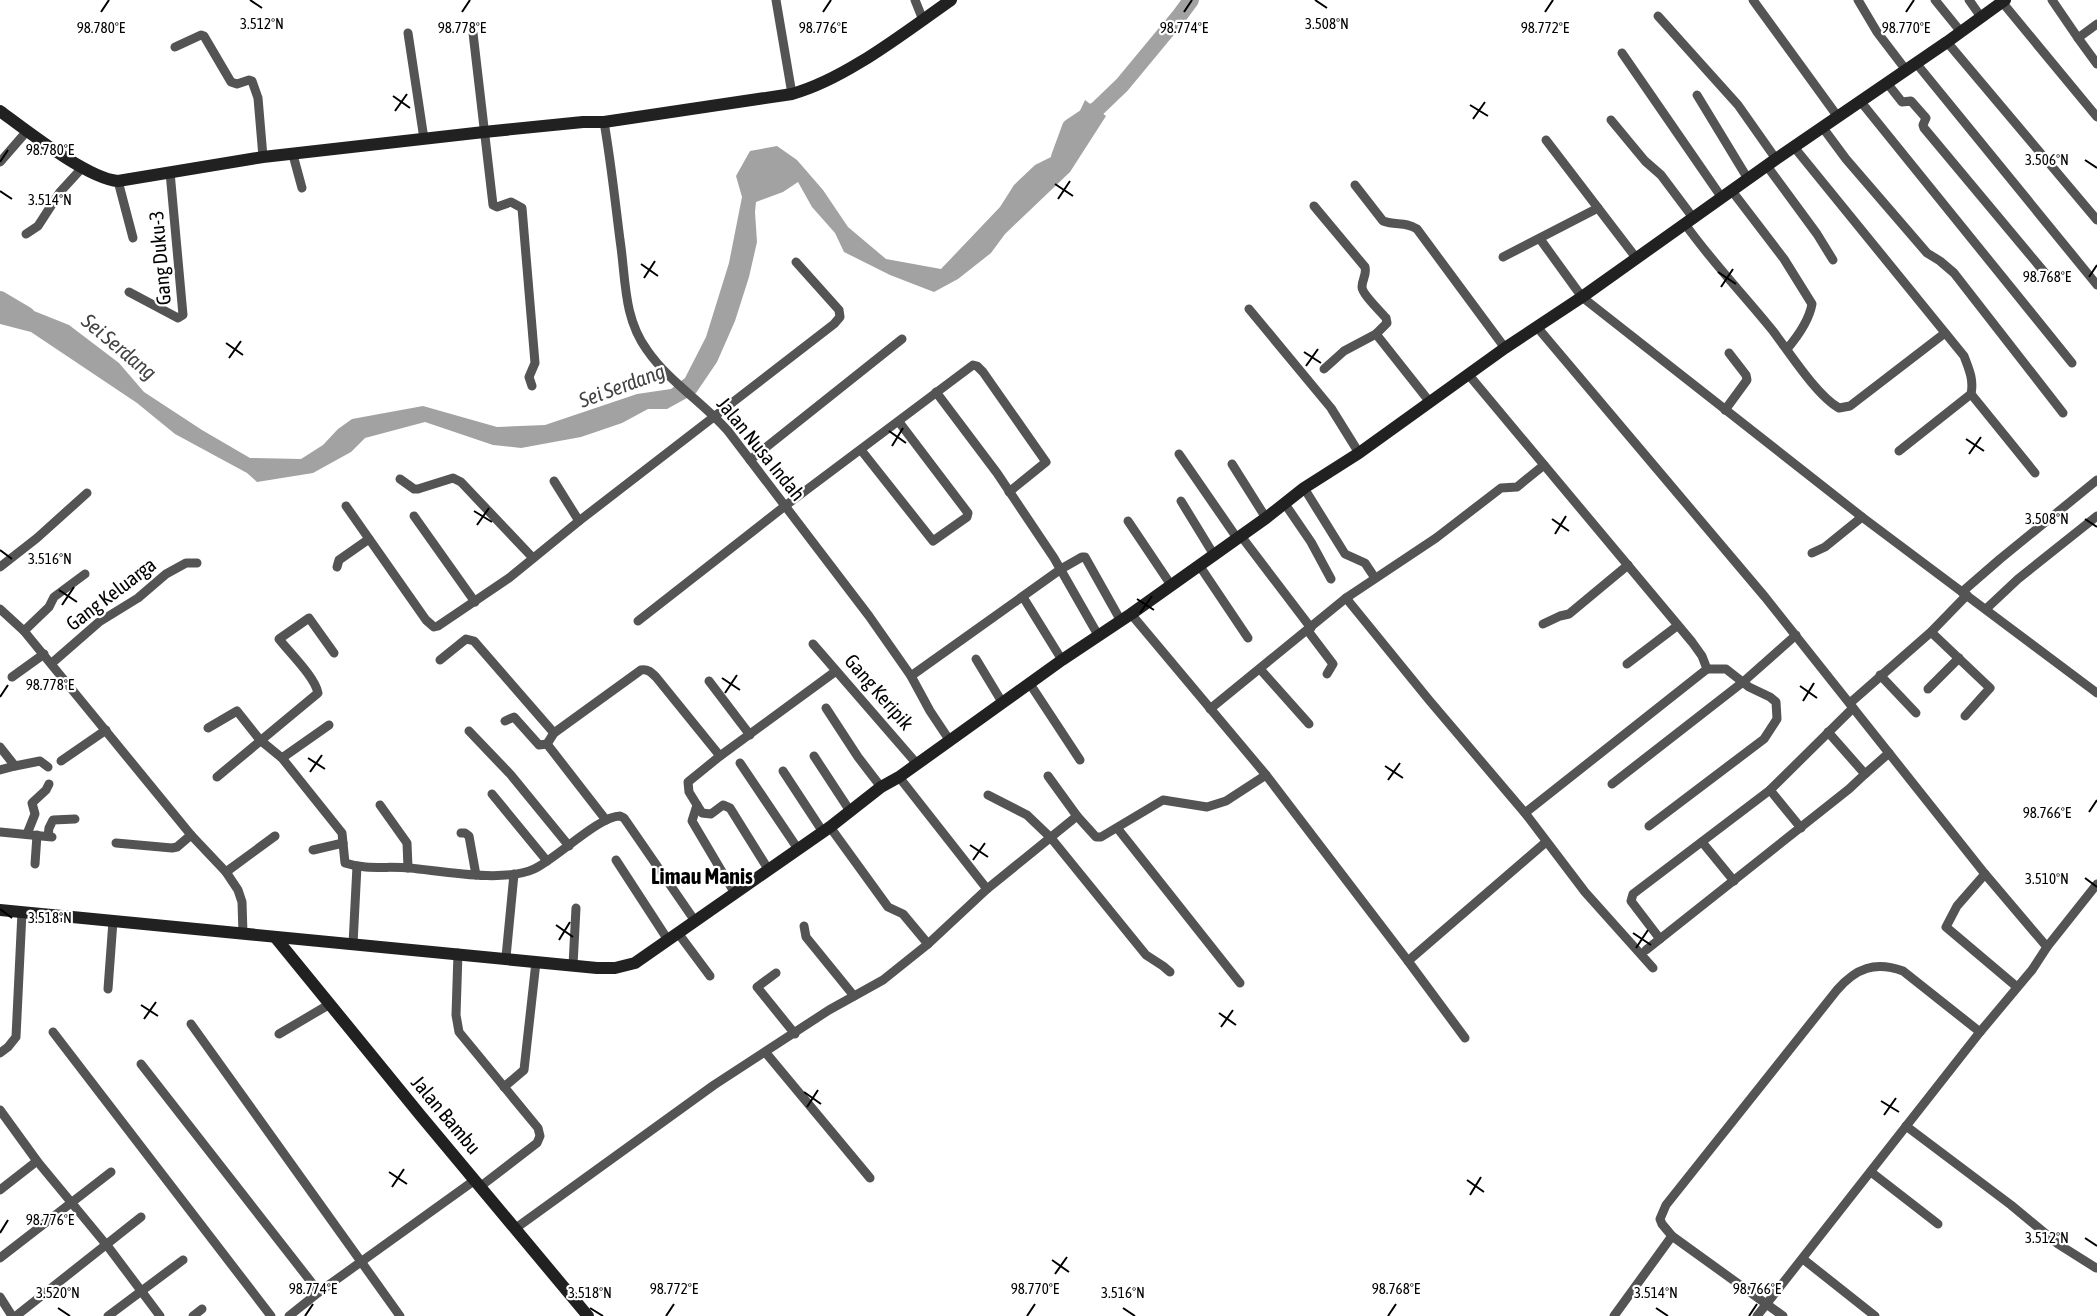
<svg xmlns="http://www.w3.org/2000/svg" width="2097" height="1316" viewBox="0 0 2097 1316" font-family="'Asap Condensed',sans-serif">
<style>
.water{fill:#a2a2a2}
.lines{fill:none;stroke-linecap:round;stroke-linejoin:round}
.river{stroke:#a2a2a2;stroke-width:16}
.street{stroke:#545454;stroke-width:9}
.secondary{stroke:#212121;stroke-width:12}
.ticks{fill:none;stroke:#000;stroke-width:2}
.labels{text-anchor:middle;stroke-width:4.5;stroke-linejoin:round;paint-order:stroke}
.street-label{font-size:20px;fill:#000;stroke:#fff}
.water-label{font-size:21px;font-style:italic;fill:#434343;stroke:#fff}
.quarter-label{font-size:22px;font-weight:bold;fill:#000;stroke:#fff}
.ticks-label{font-size:15px;text-anchor:middle;fill:#000;stroke:#fff;stroke-width:4.5;stroke-linejoin:round;paint-order:stroke}
</style>
<rect width="100%" height="100%" fill="#fff"/>
<path class="water" d="M1085 100 1106 116 1070 172 1005 234 991 253 958 279 934 292 890 275 844 252 835 233 812 207 798 182 783 192 756 202 755 212 757 242 749 277 735 321 717 362 696 393 667 409H648L622 423 581 437 521 448 493 445 425 422 365 438 351 452 313 473 257 482 247 473 175 434 137 403 31 332 0 324V302L19 305 69 325 119 363 144 392 202 430 250 458 301 459 323 445 338 429 352 419 423 406 497 427 545 425 637 394 671 389 685 378 706 337 729 263 742 197 736 176 750 151 777 146 797 160 823 190 848 227 886 259 941 269 1000 207 1014 185 1035 165 1055 155 1071 130Z"/>
<g class="lines">
<g class="river">
<path d="M1059 157 1070 127 1097 109 1122 85 1180 15 1191 0"/>
<path d="M0 299 27 315"/>
</g>
<g class="street">
<path d="M776 0 792 94"/>
<path d="M915 0 923 20"/>
<path d="M1753 0 1838 117"/>
<path d="M1858 0 1877 32 1906 70"/>
<path d="M1935 0 1961 32"/>
<path d="M1969 0 1981 17"/>
<path d="M2052 0 2078 38"/>
<path d="M2002 2 2097 117"/>
<path d="M1658 16 1738 105 1776 159"/>
<path d="M2097 24 2078 38 2097 64"/>
<path d="M408 33 424 139"/>
<path d="M473 33 493 205 497 207 511 202 522 208 535 363 529 377 532 386"/>
<path d="M1947 42 2097 220"/>
<path d="M175 47 201 35 204 36 231 82 237 84 249 80 252 81 258 98 263 157"/>
<path d="M1622 53 1722 198"/>
<path d="M1916 63 2097 285"/>
<path d="M1887 83 1902 102 1911 101 1926 118 1923 125 1924 128 2045 273"/>
<path d="M1697 95 1748 179"/>
<path d="M1861 102 2072 363"/>
<path d="M1611 120 1645 161 1661 175 1694 219"/>
<path d="M604 122C611 162 615 201 620 240 626 279 623 317 647 350 669 382 703 402 728 431L869 616 911 676 930 711 950 741"/>
<path d="M1823 128 1846 159 1927 253 1940 261 1954 273 2063 413"/>
<path d="M1546 140 1598 208"/>
<path d="M1794 147 1964 356C1969 369 1974 380 1971 394L1899 451"/>
<path d="M293 155 302 188"/>
<path d="M0 162 27 131"/>
<path d="M1767 166 1817 234 1833 260"/>
<path d="M118 181 133 238"/>
<path d="M1355 185 1383 221C1396 226 1405 221 1417 229L1505 348"/>
<path d="M1732 191 1784 259 1812 304C1809 321 1798 336 1787 349"/>
<path d="M1314 206 1365 267C1367 275 1362 279 1362 287 1362 294 1381 312 1386 318L1387 323 1376 334"/>
<path d="M1685 224C1712 262 1744 295 1773 331 1789 352 1817 396 1839 408L1850 406 1945 333"/>
<path d="M26 234 38 226 60 192 82 168"/>
<path d="M1540 239 1582 297 1862 517 2097 693"/>
<path d="M1503 257 1598 208 1637 259"/>
<path d="M129 292 178 318 183 315 170 172"/>
<path d="M1249 309 1331 408 1359 453"/>
<path d="M1537 327 1765 597 1985 874 2047 947"/>
<path d="M1324 369 1344 351 1376 334 1429 401"/>
<path d="M1468 374 1692 642 1702 656 1707 669 1525 813"/>
<path d="M936 392 997 473 1054 558 1098 635"/>
<path d="M1971 394 2035 473"/>
<path d="M1725 410 1747 380 1746 375 1729 353"/>
<path d="M861 450 933 541 967 517 968 513 899 422"/>
<path d="M1179 454 1237 538"/>
<path d="M750 460 902 339"/>
<path d="M1232 464 1266 518"/>
<path d="M400 479 414 489H418L453 478 461 482 533 558"/>
<path d="M554 481 579 521"/>
<path d="M1304 488 1345 554 1365 563 1375 578"/>
<path d="M1181 501 1214 555"/>
<path d="M1285 504 1311 542 1331 579"/>
<path d="M346 506 426 620 434 627 438 626 509 578 579 521 834 324 840 317 839 310 796 262"/>
<path d="M414 516 475 602"/>
<path d="M1128 521 1171 585"/>
<path d="M1241 536 1311 628"/>
<path d="M1812 553 1825 547 1862 517"/>
<path d="M1199 565 1248 638"/>
<path d="M0 567 37 538 87 493"/>
<path d="M337 567 339 560 369 539"/>
<path d="M1962 592 2000 559 2097 480"/>
<path d="M1023 597 1062 660"/>
<path d="M1346 598 1429 700 1525 813 1585 892 1653 968"/>
<path d="M0 609 24 631 191 835 226 872 238 890 242 902 243 934"/>
<path d="M1986 609 2018 579 2097 516"/>
<path d="M1131 614 1266 775 1408 961 1546 842"/>
<path d="M638 621 785 506 973 365 977 366 983 372 1046 462 1009 492"/>
<path d="M1543 624 1560 616 1569 614 1628 565"/>
<path d="M24 631 49 607 54 597 85 574"/>
<path d="M1308 631 1333 664 1327 674"/>
<path d="M1931 632 1990 688 1965 716"/>
<path d="M813 644 917 764"/>
<path d="M976 659 1002 702"/>
<path d="M440 660 466 639 474 641 554 733"/>
<path d="M52 663 99 622 138 598 166 574 186 563H197"/>
<path d="M1627 664 1677 626"/>
<path d="M1260 669 1309 724"/>
<path d="M1880 675 1916 713"/>
<path d="M911 676 1061 569 1082 557H1085L1121 621"/>
<path d="M12 677 44 654"/>
<path d="M709 681 750 735"/>
<path d="M1030 684 1080 760"/>
<path d="M1928 689 1959 658"/>
<path d="M1850 703 1931 632 1967 595"/>
<path d="M826 708 858 757 881 787"/>
<path d="M1210 709 1346 598 1436 538 1501 488 1517 487 1544 465"/>
<path d="M505 721 514 717 539 745 547 744"/>
<path d="M208 728 237 711 260 740 282 758 342 833 343 843 313 850"/>
<path d="M469 731 511 775 569 846"/>
<path d="M547 744 554 733 641 670C648 669 651 672 656 677L720 756"/>
<path d="M547 744 606 820"/>
<path d="M0 747 15 766 0 770"/>
<path d="M814 756 850 811"/>
<path d="M282 758 329 725"/>
<path d="M61 761 106 730"/>
<path d="M740 763 798 849"/>
<path d="M15 766 40 761 48 767"/>
<path d="M783 771 823 832"/>
<path d="M1865 774 1889 753"/>
<path d="M217 777 318 693C315 677 289 652 279 639L309 618 334 653"/>
<path d="M899 777 987 889"/>
<path d="M1612 784 1743 682 1796 635"/>
<path d="M1770 790 1801 828"/>
<path d="M492 794 547 861"/>
<path d="M988 795 1027 815 1051 838 1146 955 1163 966 1170 972"/>
<path d="M380 805 407 843 408 868"/>
<path d="M697 805 692 821 734 892"/>
<path d="M1077 816 1096 837H1101L1163 800 1207 807 1226 801 1266 775"/>
<path d="M1649 826 1764 739 1777 719 1776 702 1770 697 1749 687 1726 669H1707"/>
<path d="M1118 829 1240 983"/>
<path d="M0 832 52 837"/>
<path d="M461 833H465L469 836 476 875"/>
<path d="M27 834 35 814 32 803 46 790 49 784"/>
<path d="M48 836 49 828 53 820 75 819"/>
<path d="M1702 842 1734 881"/>
<path d="M116 843 172 848 177 847 191 835"/>
<path d="M343 843 345 863C366 870 388 866 410 868 442 871 504 883 534 869 556 859 599 816 620 816L624 818 695 921"/>
<path d="M616 860 668 940"/>
<path d="M35 864 37 835"/>
<path d="M768 869 730 808 723 805 711 814 702 813 689 792 688 782 720 756 836 671"/>
<path d="M226 872 275 836"/>
<path d="M1985 874 1957 906 1946 927 2017 987"/>
<path d="M804 926 806 937 854 996"/>
<path d="M678 933 710 976"/>
<path d="M1660 939 1631 901 1633 894 1770 790 1853 708"/>
<path d="M353 944 357 866"/>
<path d="M928 944 987 889 1077 816 1048 776"/>
<path d="M1646 950 1849 789 1865 774 1828 732"/>
<path d="M458 953 456 1015 459 1032 538 1128 540 1136 537 1143 481 1186"/>
<path d="M506 957 514 874"/>
<path d="M1408 961 1465 1038"/>
<path d="M573 965 576 908"/>
<path d="M776 973 757 987 795 1034"/>
<path d="M108 989 113 921"/>
<path d="M191 1024 400 1316"/>
<path d="M53 1032 271 1316"/>
<path d="M279 1034 330 1004"/>
<path d="M0 1053 8 1047 16 1037 22 912"/>
<path d="M766 1053 870 1178"/>
<path d="M141 1064 319 1292"/>
<path d="M504 1087 524 1070 536 962"/>
<path d="M0 1110 37 1161 109 1248 160 1316"/>
<path d="M1906 1126 2011 1205 2058 1244 2096 1268"/>
<path d="M1871 1172 1938 1224"/>
<path d="M0 1190 37 1161"/>
<path d="M516 1228 714 1085 829 1010 883 980 928 944 903 914 888 907 830 827"/>
<path d="M0 1258 111 1172"/>
<path d="M1803 1259 1875 1316"/>
<path d="M0 1297 12 1316"/>
<path d="M16 1316 141 1217"/>
<path d="M108 1316 183 1260"/>
<path d="M193 1316 202 1309"/>
<path d="M289 1316 319 1292 475 1180"/>
<path d="M1614 1316 1672 1236"/>
<path d="M1757 1316 1980 1032 2032 970 2047 947 2097 884"/>
<path d="M1783 1316 1672 1236 1662 1224 1660 1219 1666 1205 1837 990C1856 968 1875 961 1903 971L1980 1032"/>
</g>
<g class="secondary">
<path d="M0 111C26 130 88 179 118 181L263 157 484 132 583 122H604L792 94C846 79 905 32 951 0"/>
<path d="M0 910 597 968H615L635 963 830 827 881 787 899 777 1062 660 1131 614 1266 518 1304 488 1359 453 1505 348 1582 297 1776 159 1947 42 2005 0"/>
<path d="M275 937 421 1116 588 1316"/>
</g>
</g>
<path class="ticks" d="M250 0 262 8M1315 0 1327 8M101 12 109 0M462 12 470 0M823 12 831 0M1184 12 1192 0M1545 12 1553 0M1906 12 1914 0M393 96 410 108M1470 105 1488 116M395 111 407 94M1473 119 1485 102M2085 160 2097 168M0 162 8 150M1055 184 1073 196M0 191 12 199M1058 199 1070 181M641 264 658 276M1718 272 1736 284M2089 277 2097 265M644 278 655 261M1721 287 1733 269M226 343 243 355M1304 352 1321 363M229 358 241 341M1306 366 1318 349M889 431 906 443M1966 439 1984 451M892 446 903 428M1969 454 1981 437M474 511 492 522M1552 519 1569 531M2085 519 2097 527M477 525 489 508M1555 534 1566 516M0 550 12 559M59 590 77 602M1137 599 1154 610M62 605 74 587M1140 613 1152 596M722 678 740 690M1800 686 1817 698M725 693 737 675M0 697 8 685M1803 701 1814 683M308 758 325 769M1385 766 1403 778M310 772 322 755M1388 780 1400 763M2089 812 2097 800M970 845 988 857M973 860 985 843M2085 878 2097 887M0 909 12 918M556 925 573 937M1633 933 1651 945M559 940 570 922M1636 948 1648 930M141 1005 158 1016M1219 1013 1236 1025M144 1019 156 1002M1221 1027 1233 1010M804 1092 821 1104M1881 1101 1899 1112M807 1107 818 1090M1884 1115 1896 1098M389 1172 407 1184M1467 1180 1484 1192M392 1187 404 1169M1470 1195 1481 1177M0 1233 8 1220M2085 1238 2097 1246M1052 1260 1069 1272M1055 1274 1067 1257M58 1308 70 1316M590 1308 603 1316M1123 1308 1135 1316M1656 1308 1668 1316M305 1316 313 1304M666 1316 674 1304M1027 1316 1035 1304M1388 1316 1396 1304M1749 1316 1757 1304"/>
<g class="labels">
<g class="street-label">
<text transform="translate(160 258) rotate(-95)" y="7">Gang Duku-3</text>
<text transform="translate(761 449) rotate(51)" y="7">Jalan Nusa Indah</text>
<text transform="translate(111 594) rotate(-37)" y="7">Gang Keluarga</text>
<text transform="translate(879 692) rotate(49)" y="7">Gang Keripik</text>
<text transform="translate(446 1115) rotate(50)" y="7">Jalan Bambu</text>
</g>
<g class="water-label">
<text transform="translate(119 347) rotate(40)" y="7">Sei Serdang</text>
<text transform="translate(622 386) rotate(-20)" y="7">Sei Serdang</text>
</g>
<g class="quarter-label">
<text x="702" y="884">Limau Manis</text>
</g>
</g>
<g class="ticks-label">
<text x="1327" y="29">3.508°N</text>
<text x="262" y="29">3.512°N</text>
<text x="101" y="33">98.780°E</text>
<text x="462" y="33">98.778°E</text>
<text x="823" y="33">98.776°E</text>
<text x="1184" y="33">98.774°E</text>
<text x="1545" y="33">98.772°E</text>
<text x="1906" y="33">98.770°E</text>
<text x="50" y="155">98.780°E</text>
<text x="2047" y="165">3.506°N</text>
<text x="50" y="205">3.514°N</text>
<text x="2047" y="282">98.768°E</text>
<text x="2047" y="524">3.508°N</text>
<text x="50" y="564">3.516°N</text>
<text x="50" y="690">98.778°E</text>
<text x="2047" y="818">98.766°E</text>
<text x="2047" y="884">3.510°N</text>
<text x="50" y="923">3.518°N</text>
<text x="50" y="1225">98.776°E</text>
<text x="2047" y="1243">3.512°N</text>
<text x="313" y="1294">98.774°E</text>
<text x="674" y="1294">98.772°E</text>
<text x="1035" y="1294">98.770°E</text>
<text x="1396" y="1294">98.768°E</text>
<text x="1757" y="1294">98.766°E</text>
<text x="58" y="1298">3.520°N</text>
<text x="590" y="1298">3.518°N</text>
<text x="1123" y="1298">3.516°N</text>
<text x="1656" y="1298">3.514°N</text>
</g>
</svg>
